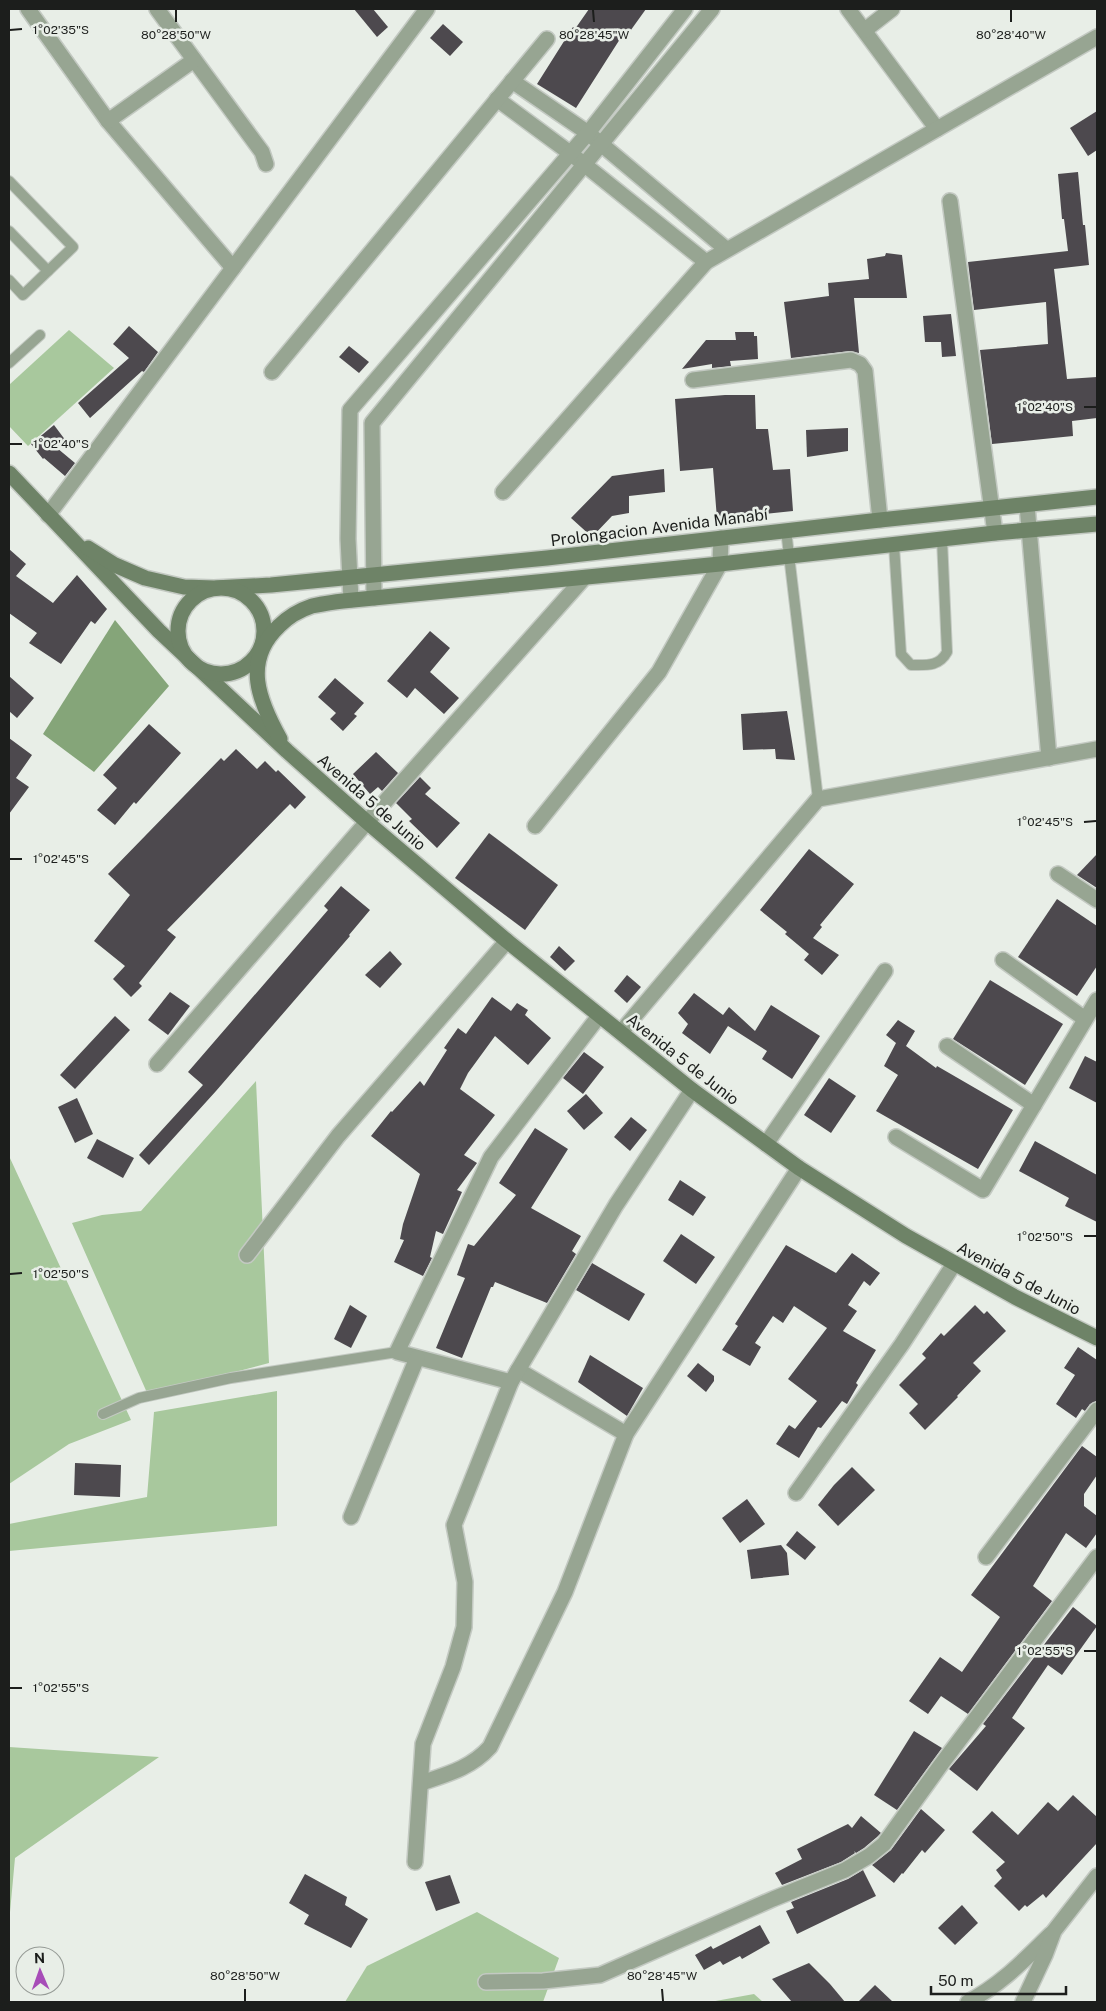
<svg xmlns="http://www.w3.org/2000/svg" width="1106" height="2011" viewBox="0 0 1106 2011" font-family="'Public Sans',sans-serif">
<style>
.green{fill:#a8c89d}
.water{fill:#85a579}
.building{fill:#4d494e}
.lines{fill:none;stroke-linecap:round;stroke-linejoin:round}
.lane-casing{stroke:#c3c9c2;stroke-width:12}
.street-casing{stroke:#c3c9c2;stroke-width:18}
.secondary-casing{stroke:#c3c9c2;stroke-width:18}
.lane{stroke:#97a592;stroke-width:10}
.street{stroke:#97a592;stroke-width:15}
.secondary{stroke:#6e8367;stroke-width:15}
.ticks{fill:none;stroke:#1c1e1c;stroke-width:2}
.labels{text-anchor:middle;stroke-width:5;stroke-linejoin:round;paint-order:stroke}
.street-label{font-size:16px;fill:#1c1e1c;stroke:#e8eee7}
.ticks-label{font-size:12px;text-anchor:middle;fill:#1c1e1c;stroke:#e8eee7;stroke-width:5;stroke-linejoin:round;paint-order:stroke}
</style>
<rect width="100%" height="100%" fill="#e8eee7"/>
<g class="green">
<path d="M69 330 114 368 28 446 9 426V385Z"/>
<path d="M256 1081 269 1363 148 1395 72 1223 102 1215 141 1211Z"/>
<path d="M9 1156 131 1420 69 1444 9 1484Z"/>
<path d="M277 1391V1526L9 1551V1524L147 1497 154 1412Z"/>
<path d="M9 1747 159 1757 15 1858 9 1923Z"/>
<path d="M477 1912 559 1958 543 2002H345L367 1966Z"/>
<path d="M754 1994 763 2002H710Z"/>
</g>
<path class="water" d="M115 620 169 686 94 772 43 734Z"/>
<g class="building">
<path d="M354 9H373L388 27 377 37Z"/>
<path d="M589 9H646L623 41 620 39 576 108 537 84 573 27 575 29Z"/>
<path d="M443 24 463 42 450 56 430 38Z"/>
<path d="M1097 111V150L1088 156 1070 128Z"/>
<path d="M1078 172 1083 225H1085L1089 265 1054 269 1067 379 1097 377V418L1072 421 1073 436 992 444 980 350 1048 344 1046 302 974 310 968 262 1068 251 1064 219H1062L1058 174Z"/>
<path d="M886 253 902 255 907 298H854L859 353 850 351 791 358 784 302 829 296 828 283 869 279 867 259 885 256Z"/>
<path d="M951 314 956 356 942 357 941 342H925L923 316Z"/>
<path d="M129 326 158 352 144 372 142 371 90 418 78 403 129 358 113 344Z"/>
<path d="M735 332H754V336H757L758 359 730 361 731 366 712 368V364L682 369 706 340H736Z"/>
<path d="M349 346 369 362 359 373 339 357Z"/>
<path d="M725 395H755L756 429H768L773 470 790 469 793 511 717 519 713 468 680 471 675 399Z"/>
<path d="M54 425 66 441 57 448 75 463 65 476 44 458 43 459 31 444Z"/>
<path d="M848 428V451L807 457 806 430Z"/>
<path d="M664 469 665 492 629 496V513L612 516 592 537 571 518 612 476Z"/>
<path d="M9 549 26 564 16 576 53 603 77 575 107 609 95 624 91 621 61 664 29 643 37 633 9 613Z"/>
<path d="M430 631 450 648 430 672 459 698 444 714 415 688 407 698 387 681Z"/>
<path d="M9 676 34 698 17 718 9 711Z"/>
<path d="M335 678 364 703 354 714 357 716 343 731 330 719 336 713 318 697Z"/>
<path d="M787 711 795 760 776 759 775 749 743 750 741 714Z"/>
<path d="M149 724 181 753 136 804 134 802 115 825 97 810 117 788 103 775Z"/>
<path d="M9 738 32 755 16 778 29 787 9 814Z"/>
<path d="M236 749 257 769 265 761 276 772 278 770 306 797 295 809 290 804 284 810 167 930 176 937 139 983 142 986 131 997 113 979 125 966 94 941 130 895 108 874 221 758 224 761Z"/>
<path d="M376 752 398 773 382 791 378 787 370 794 353 774Z"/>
<path d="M420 777 431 788 425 794 460 823 437 848 409 821 412 819 396 803Z"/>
<path d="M489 833 558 885 525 930 455 878Z"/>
<path d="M809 849 854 884 820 925 822 927 813 938 839 955 822 975 804 960 809 954 785 934 787 932 760 910Z"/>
<path d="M1097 854V888L1077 875Z"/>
<path d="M341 886 370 910 349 935 350 936 216 1091 149 1165 139 1155 203 1085 188 1072 328 910 324 906Z"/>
<path d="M1057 899 1097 926V966L1077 996 1018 957Z"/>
<path d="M559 946 575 961 565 971 550 957Z"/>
<path d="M390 951 402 964 380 988 365 975Z"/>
<path d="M627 975 641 987 627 1003 614 991Z"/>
<path d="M990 980 1063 1024 1025 1085 953 1039Z"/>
<path d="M170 992 190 1006 168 1035 148 1020Z"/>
<path d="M694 993 723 1015 729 1007 755 1031 771 1005 820 1036 792 1079 762 1059 767 1051 728 1026 710 1054 682 1033 688 1024 678 1013Z"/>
<path d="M492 997 511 1011 517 1003 528 1010 525 1015 551 1038 528 1065 495 1036 468 1073 460 1089 495 1115 464 1155 477 1163 457 1190 462 1192 443 1234 436 1231 430 1257 432 1258 423 1276 394 1262 404 1240 400 1239 403 1224 420 1174 371 1136 391 1111 392 1112 420 1081 424 1086 447 1050 444 1048 458 1028 466 1034Z"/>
<path d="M115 1016 130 1030 75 1089 60 1075Z"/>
<path d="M898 1020 915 1031 906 1046 936 1068 937 1066 1013 1110 978 1169 876 1111 898 1075 884 1066 896 1043 886 1035Z"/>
<path d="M584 1052 604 1067 583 1094 563 1078Z"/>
<path d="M1085 1056 1097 1062V1103L1069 1088Z"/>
<path d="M829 1078 856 1096 831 1133 804 1115Z"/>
<path d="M586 1094 603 1113 584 1130 567 1111Z"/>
<path d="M77 1098 93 1134 75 1143 58 1107Z"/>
<path d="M631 1117 647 1130 630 1151 614 1137Z"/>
<path d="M535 1128 568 1149 531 1208 581 1236 572 1251 576 1254 547 1303 495 1282 493 1287H491L462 1358 436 1348 465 1278 457 1275 468 1244 474 1246 516 1195 499 1183Z"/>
<path d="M97 1139 134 1158 123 1178 87 1158Z"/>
<path d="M1035 1141 1097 1175V1222L1065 1206 1069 1198 1019 1171Z"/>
<path d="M680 1180 706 1197 693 1216 668 1200Z"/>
<path d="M681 1234 715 1257 696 1284 663 1261Z"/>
<path d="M786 1245 836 1273 852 1253 880 1273 870 1286 864 1281 848 1305 857 1311 843 1331 876 1350 856 1383 858 1385 847 1404 842 1401 821 1428 818 1427 799 1458 776 1444 789 1425 795 1429 817 1401 788 1379 827 1328 794 1306 783 1323 773 1316 755 1343 761 1347 750 1366 722 1350 738 1326 735 1324Z"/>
<path d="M592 1263 645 1294 629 1321 576 1290Z"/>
<path d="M350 1305 367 1316 351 1348 334 1339Z"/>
<path d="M975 1305 984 1314 987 1311 1006 1331 973 1363 981 1371 957 1396 958 1397 925 1430 909 1413 918 1404 899 1385 926 1358 922 1354 941 1333 944 1336Z"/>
<path d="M1078 1347 1097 1360V1401L1090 1404 1085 1411 1082 1409 1076 1418 1056 1404 1075 1375 1064 1368Z"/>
<path d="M590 1355 643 1388 627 1416 578 1382Z"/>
<path d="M698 1363 714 1376V1381L706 1392 687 1376Z"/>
<path d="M1082 1446 1097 1457V1475L1084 1494V1506L1097 1516V1533L1086 1548 1066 1533 1033 1586 1052 1601 968 1714 941 1696 928 1714 909 1701 940 1657 962 1672 1000 1617 971 1595Z"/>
<path d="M75 1463 121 1465 120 1497 74 1495Z"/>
<path d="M852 1467 875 1490 838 1526 818 1505 834 1485Z"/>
<path d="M747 1499 765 1524 740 1543 722 1518Z"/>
<path d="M797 1531 816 1547 805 1560 786 1545Z"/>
<path d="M781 1545 787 1553 789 1575 751 1579 747 1550Z"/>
<path d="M1073 1607 1097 1626 1062 1675 1048 1665 1012 1718 1025 1728 977 1791 949 1769 986 1726 983 1724Z"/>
<path d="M914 1731 942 1748 897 1810 874 1795Z"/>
<path d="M1073 1795 1097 1817V1843L1046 1898 1043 1894 1027 1907 1025 1905 1019 1911 994 1886 1002 1878 996 1870 1005 1862 972 1832 992 1811 1018 1835 1048 1802 1058 1811Z"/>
<path d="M921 1809 945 1830 925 1853 922 1850 903 1874 902 1873 894 1883 872 1865 891 1850Z"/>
<path d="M861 1816 881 1833 877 1837 864 1848 856 1853 854 1851 855 1853 841 1862 782 1885 775 1873 802 1859 797 1849 848 1824 852 1828Z"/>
<path d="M863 1870 876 1896 797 1934 786 1911 794 1908 791 1902 848 1879Z"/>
<path d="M305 1874 347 1897 345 1905 368 1919 351 1948 304 1924 309 1915 289 1903Z"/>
<path d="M450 1875 460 1903 436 1911 425 1882Z"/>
<path d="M962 1905 978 1923 955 1945 938 1928Z"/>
<path d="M760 1925 770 1943 742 1959 740 1956 723 1965 720 1961 704 1970 695 1955 711 1946 713 1949Z"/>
<path d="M809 1963 830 1984 845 2002H792L772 1979Z"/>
<path d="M875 1985 893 2002H858Z"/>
</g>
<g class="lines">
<g class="lane-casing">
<g id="lane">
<path d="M9 181 73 247 23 295 9 280"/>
<path d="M9 231 48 271"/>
<path d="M9 363 40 335"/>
<path d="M786 530 818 799"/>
<path d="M894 545 901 654 911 665C926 665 939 667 947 652L942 539"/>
<path d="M103 1414 139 1398 231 1378 397 1352"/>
</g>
</g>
<g class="street-casing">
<g id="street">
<path d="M28 9 108 121 233 268"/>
<path d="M157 9 262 152 266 164"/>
<path d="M848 9 937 129"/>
<path d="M865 30 892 9"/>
<path d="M512 81 588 133 726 249"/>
<path d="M497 99 570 153 706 262"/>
<path d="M108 121 194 60"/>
<path d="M950 201 995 533"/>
<path d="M272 372 547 39"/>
<path d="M693 380 851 360 860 364 865 371 880 520"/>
<path d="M503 492 706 262 1097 37"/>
<path d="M1027 505 1049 758"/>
<path d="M48 515 427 9"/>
<path d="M374 598 372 423 712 9"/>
<path d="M351 600 348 539 350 410 588 133 685 9"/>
<path d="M535 826 659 672 720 564 721 538"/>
<path d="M1058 874 1097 900"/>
<path d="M1003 960 1085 1019"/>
<path d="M621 1032 818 799 1097 749"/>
<path d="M947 1046 1034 1105"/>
<path d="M157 1064 367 822 584 578"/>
<path d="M896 1137 983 1190 1097 1000"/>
<path d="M766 1144 885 971"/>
<path d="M247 1255 338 1136 507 941"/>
<path d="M518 1370 626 1434"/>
<path d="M511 1382 397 1352 491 1157 599 1016"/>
<path d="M796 1493 902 1344 954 1264"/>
<path d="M351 1517 417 1358"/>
<path d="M986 1557 1097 1410"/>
<path d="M421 1783C448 1774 471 1768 490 1747L565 1592 626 1434 799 1168"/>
<path d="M415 1862 423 1744 453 1667 464 1627 465 1582 454 1525 511 1382 616 1205 692 1090"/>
<path d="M486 1982 543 1981 600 1975 773 1899 845 1870 869 1856 884 1844 940 1766 1097 1557"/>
<path d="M968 2002C1003 1983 1023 1961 1051 1934"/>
<path d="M1023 2002 1045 1955 1054 1931 1097 1876"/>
</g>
</g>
<g class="secondary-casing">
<g id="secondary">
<path d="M9 473 159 631 287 751 367 822 507 941 692 1090 799 1168 906 1236 1015 1297 1097 1338"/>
<path d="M88 548 115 565 145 578 184 587 214 588 271 585 547 558 880 520 1097 497"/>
<circle cx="221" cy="631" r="43"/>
<path d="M280 739C259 701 242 661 279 626 288 617 300 610 312 606 322 604 333 602 343 601L720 564 995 533 1097 524"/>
</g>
</g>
<use href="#lane" class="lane"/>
<use href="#street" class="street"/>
<use href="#secondary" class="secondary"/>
</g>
<path class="ticks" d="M176 10V22M593 10 594 22M1011 10V22M10 30 22 29M1084 407H1096M10 444H22M1084 822 1096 821M10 859H22M1084 1236H1096M10 1274 22 1273M1084 1651H1096M10 1688H22M245 1989V2001M662 1989 663 2001"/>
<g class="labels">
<g class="street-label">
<text transform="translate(659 527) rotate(-7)" y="6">Prolongacion Avenida Manabí</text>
<text transform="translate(372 802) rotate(41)" y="6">Avenida 5 de Junio</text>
<text transform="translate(683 1059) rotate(38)" y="6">Avenida 5 de Junio</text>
<text transform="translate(1019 1278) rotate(28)" y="6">Avenida 5 de Junio</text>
</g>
</g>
<g class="ticks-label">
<text x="61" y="34">1°02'35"S</text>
<text x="176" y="39">80°28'50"W</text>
<text x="594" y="39">80°28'45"W</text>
<text x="1011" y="39">80°28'40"W</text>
<text x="1045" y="411">1°02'40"S</text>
<text x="61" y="448">1°02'40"S</text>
<text x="1045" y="826">1°02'45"S</text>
<text x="61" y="863">1°02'45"S</text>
<text x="1045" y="1241">1°02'50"S</text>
<text x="61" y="1278">1°02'50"S</text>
<text x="1045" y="1655">1°02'55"S</text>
<text x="61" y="1692">1°02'55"S</text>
<text x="245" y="1980">80°28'50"W</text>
<text x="662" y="1980">80°28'45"W</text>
</g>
<rect width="1106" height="2011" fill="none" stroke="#1c1e1c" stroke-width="20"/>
<g transform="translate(40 1971) rotate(358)"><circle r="24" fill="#e8eee7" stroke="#969b96"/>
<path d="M0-4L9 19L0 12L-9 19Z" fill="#a74cb8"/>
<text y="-8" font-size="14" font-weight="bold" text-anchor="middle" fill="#1c1e1c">N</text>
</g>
<path d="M931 1986v8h135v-8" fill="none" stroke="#1c1e1c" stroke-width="2.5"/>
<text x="938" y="1986" font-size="15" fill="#1c1e1c" stroke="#e8eee7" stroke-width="4" paint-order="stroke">50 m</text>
</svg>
